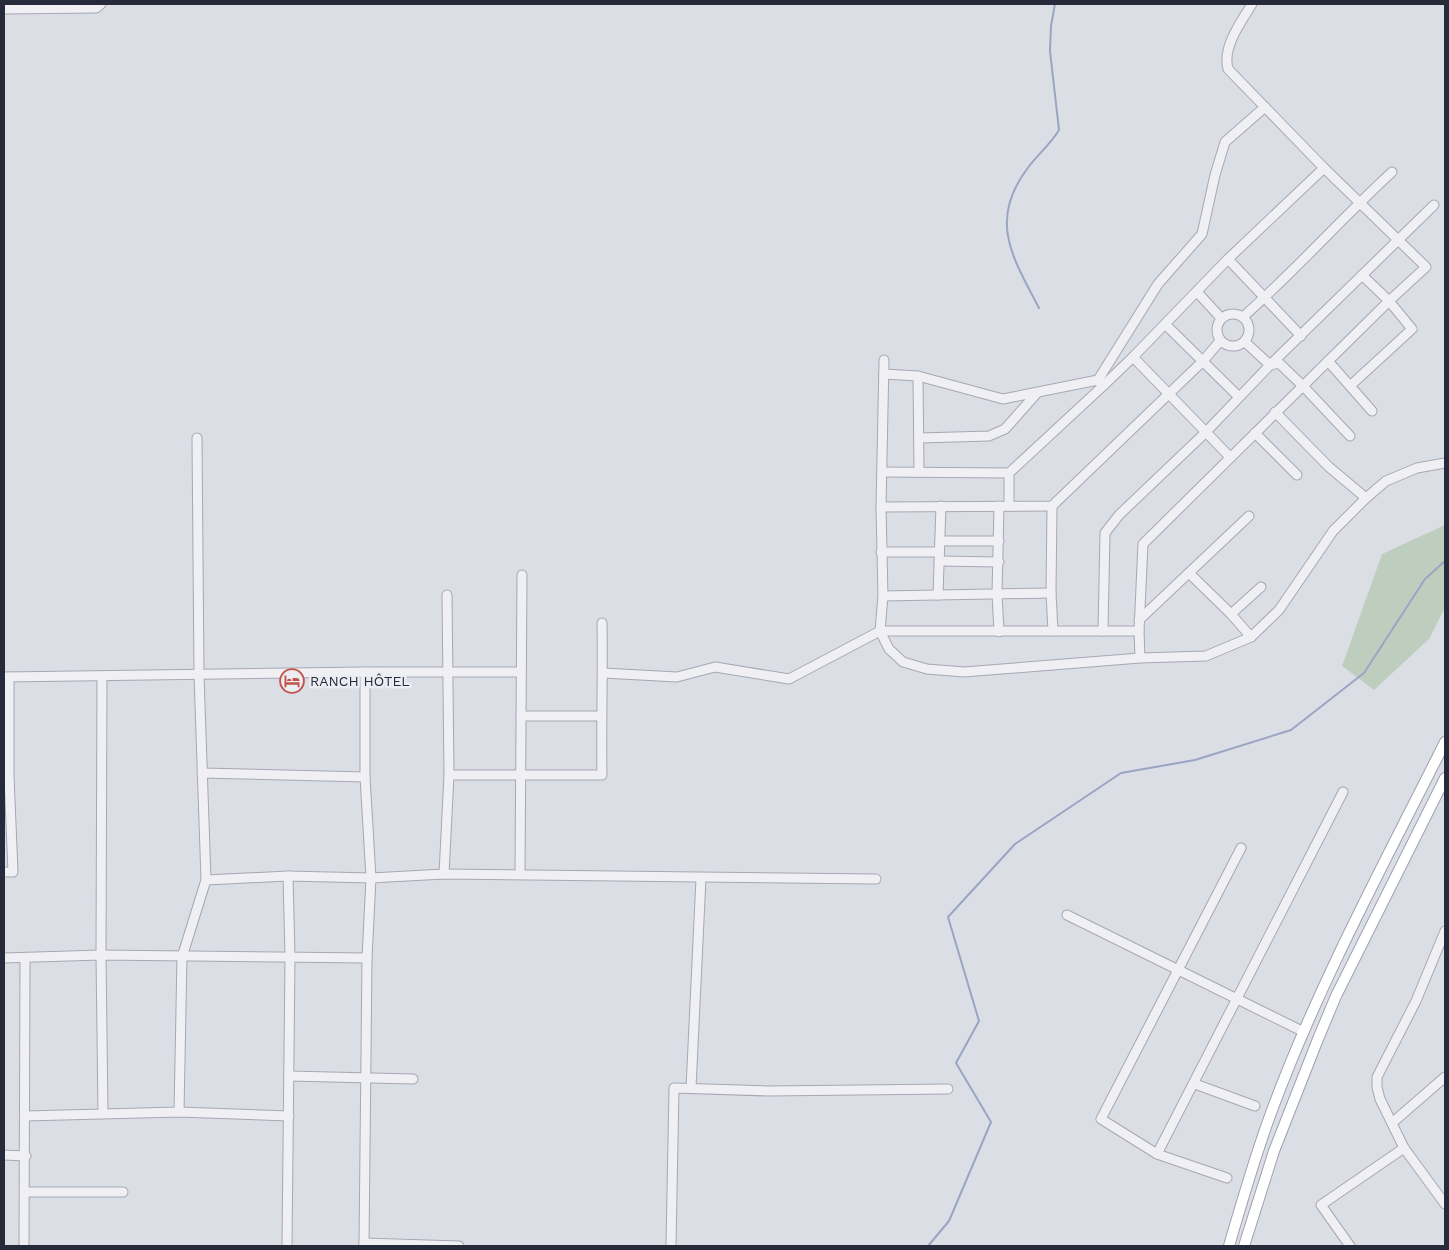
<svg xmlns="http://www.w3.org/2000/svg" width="1449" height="1250" viewBox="0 0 1449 1250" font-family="'Work Sans',sans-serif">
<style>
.green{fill:#becebe}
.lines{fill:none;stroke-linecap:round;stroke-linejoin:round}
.stream{stroke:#9aa4c3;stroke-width:2}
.minor-casing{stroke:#a6a8b2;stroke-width:11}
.major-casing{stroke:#9da0b0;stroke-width:12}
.minor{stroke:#efeff4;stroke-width:9}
.major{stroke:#fff;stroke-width:10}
.labels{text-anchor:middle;stroke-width:5;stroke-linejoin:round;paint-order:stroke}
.poi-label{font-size:14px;fill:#272a3a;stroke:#ebedf3;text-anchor:start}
</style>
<rect width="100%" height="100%" fill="#dcdee5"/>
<path class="green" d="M1445 525V608L1429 639 1374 690 1342 666 1382 554Z"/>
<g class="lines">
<g class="stream">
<path d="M1039 308C1013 258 988 221 1027 169 1037 155 1050 145 1059 130L1050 51 1051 26 1055 4"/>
<path d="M928 1246 949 1221 991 1122 956 1063 979 1021 948 917 1015 844 1121 773 1195 760 1291 730 1364 673 1425 579 1445 561"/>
</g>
<g class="minor-casing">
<g id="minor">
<path d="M4 9 96 8 101 4"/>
<path d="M1228 259 1301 336"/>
<path d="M1197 292 1221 318"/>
<circle cx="1233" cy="330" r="16"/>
<path d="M1243 317C1295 271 1341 219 1392 172"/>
<path d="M1165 324 1239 397"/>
<path d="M1245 342 1270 365 1279 363 1303 386 1350 436"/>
<path d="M1133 357 1230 457"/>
<path d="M884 360 881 507 883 596 880 631 889 649 903 662 927 669 964 672 1140 658 1206 656 1251 637 1279 610 1333 531 1366 498 1386 481 1417 468 1445 463"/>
<path d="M1328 361 1372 411"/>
<path d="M884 374 918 376 1003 399 1098 380 1158 284 1202 234 1215 175 1225 142 1265 107"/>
<path d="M918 376 919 472"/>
<path d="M1104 385 1133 357 1228 259 1324 168"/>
<path d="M1350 386 1412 329 1389 301 1362 275"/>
<path d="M1275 412 1329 467 1366 498"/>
<path d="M1255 433 1297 475"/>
<path d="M920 438 989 436 1005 429 1037 393"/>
<path d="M882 472 1009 473 1104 385 1099 382"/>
<path d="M1009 473V506"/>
<path d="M1052 506 1051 593 1053 631"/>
<path d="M881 507 1052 506 1203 361 1220 341"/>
<path d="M940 541H999"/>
<path d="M881 552H939"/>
<path d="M939 561 999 562"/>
<path d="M1189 573 1231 614 1251 637"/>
<path d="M938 595 941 506"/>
<path d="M883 596 1051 593"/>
<path d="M1231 614 1261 587"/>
<path d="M1139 620 1249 516"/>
<path d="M1103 631 1105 533 1119 515 1205 433 1270 365 1434 205"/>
<path d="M999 632 997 594 999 506"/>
<path d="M1140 658 1139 631 1143 544 1389 301 1426 267 1324 168 1228 69C1222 47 1241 22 1252 4"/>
<path d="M603 673 677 677 715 667 789 679 880 631H1139"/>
<path d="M4 677 365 672H520"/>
<path d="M102 677 101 955 103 1113"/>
<path d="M521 716H601"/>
<path d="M202 773 365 777"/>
<path d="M449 775H602C601 725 603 674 602 623"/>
<path d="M4 872H13L9 776V677"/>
<path d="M444 874 449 775 447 595"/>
<path d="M520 874 522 575"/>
<path d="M206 880 288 876 371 878 444 874 876 879"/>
<path d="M1067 915 1304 1032"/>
<path d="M1445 931 1416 1001 1377 1077V1087L1380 1099 1404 1148 1445 1204"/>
<path d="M4 958 101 955 367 958"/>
<path d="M289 1076 413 1079"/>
<path d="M1195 1084 1255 1106"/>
<path d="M691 1088 701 878"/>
<path d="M179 1112 182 957 206 880 199 675 197 438"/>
<path d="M25 1116 179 1112 289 1116"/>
<path d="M1392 1123 1445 1077"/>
<path d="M1157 1154 1343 792"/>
<path d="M4 1155 26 1156"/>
<path d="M1227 1178 1157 1154 1101 1119 1241 848"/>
<path d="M25 1192H123"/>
<path d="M364 1243 459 1246"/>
<path d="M24 1246 25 958"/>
<path d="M287 1246 290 957 288 876"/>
<path d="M364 1246 367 958 371 878 365 777V672"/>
<path d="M671 1246 674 1088 768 1091 948 1089"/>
<path d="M1350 1246 1321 1205 1404 1148"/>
</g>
</g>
<g class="major-casing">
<g id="major">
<path d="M1229 1246C1242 1201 1255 1156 1271 1113 1318 985 1384 864 1445 742"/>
<path d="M1244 1246 1274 1151 1318 1039 1336 996 1445 778"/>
</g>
</g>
<use href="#minor" class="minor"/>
<use href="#major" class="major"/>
</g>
<defs>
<g id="hotel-ring" transform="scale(1.25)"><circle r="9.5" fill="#ebedf3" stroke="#c2534a" stroke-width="1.5"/><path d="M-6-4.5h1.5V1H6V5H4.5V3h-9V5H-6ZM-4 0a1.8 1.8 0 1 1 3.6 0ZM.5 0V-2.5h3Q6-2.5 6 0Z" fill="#c2534a"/></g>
</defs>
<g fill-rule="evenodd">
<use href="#hotel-ring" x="292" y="681"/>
</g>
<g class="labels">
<g class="poi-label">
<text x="310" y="686">RANCH HÔTEL</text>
</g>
</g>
<rect width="1449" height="1250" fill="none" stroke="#272a3a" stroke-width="10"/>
</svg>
